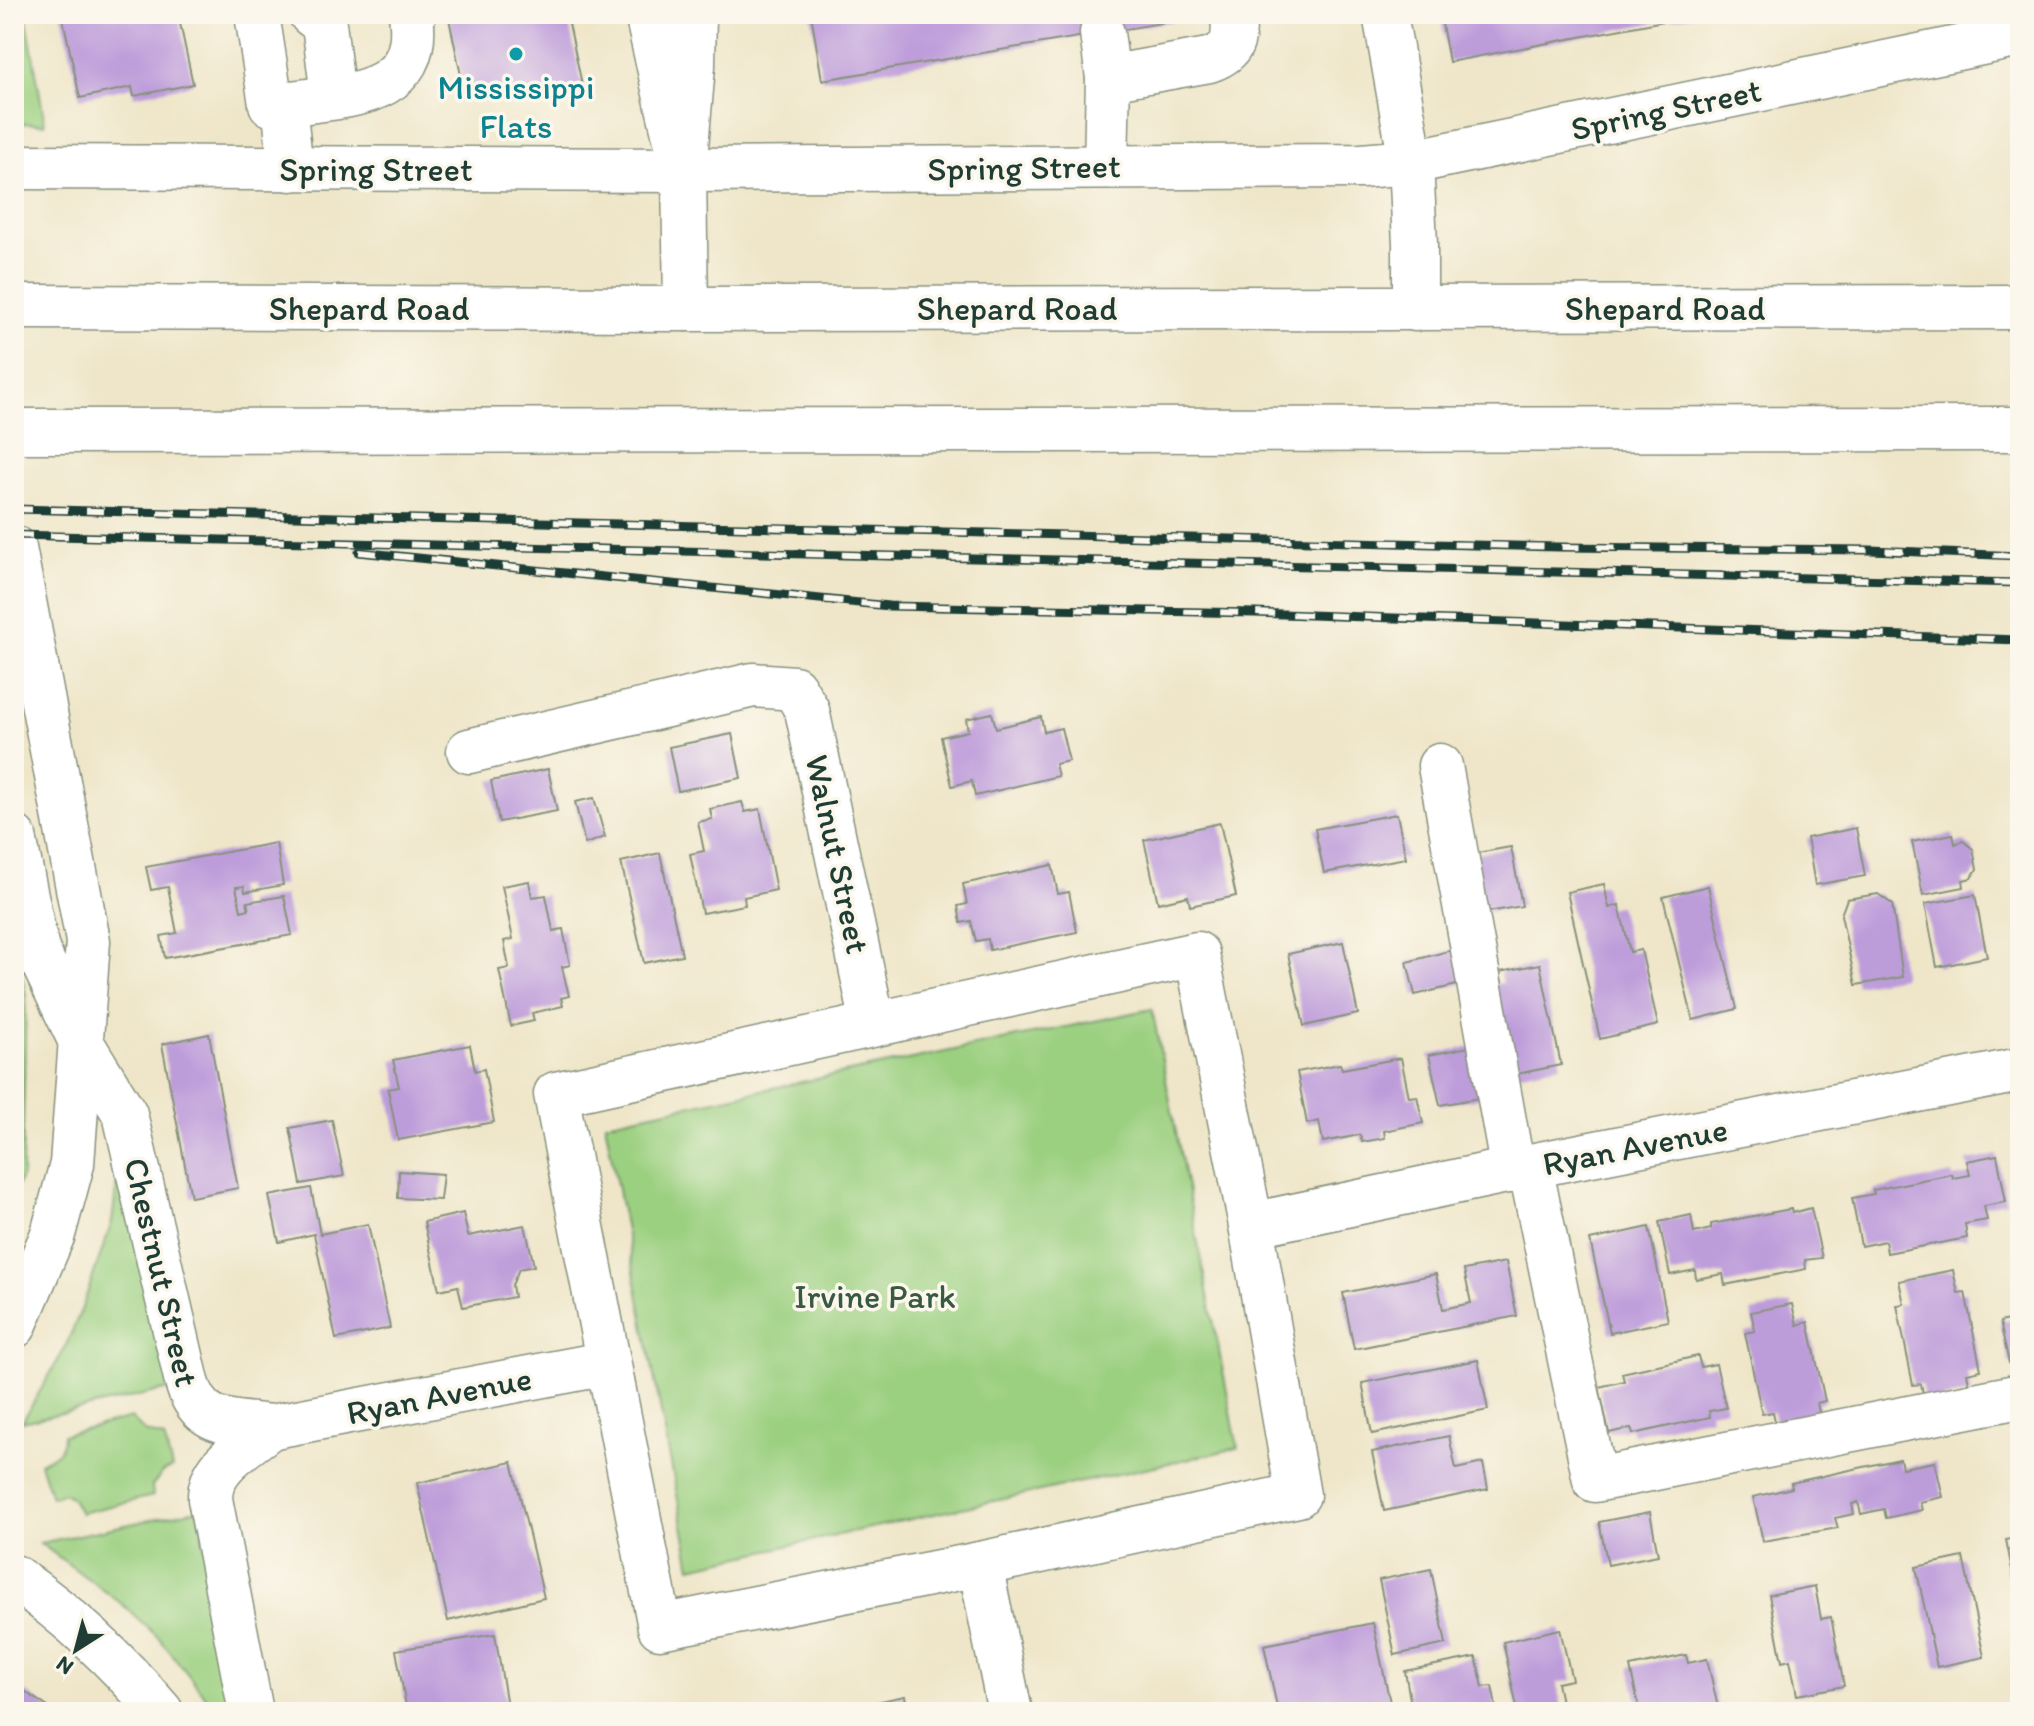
<svg xmlns="http://www.w3.org/2000/svg" width="2034" height="1726" viewBox="0 0 2034 1726" font-family="Itim,sans-serif">
<style>
.green{fill:#9cd081;stroke:#5e865a;stroke-width:2}
.building{fill:#bd9cda}
.lines{fill:none;stroke-linecap:round;stroke-linejoin:round}
.minor-casing{stroke:#87927e;stroke-width:47}
.highway-casing{stroke:#87927e;stroke-width:47}
.minor{stroke:#fff;stroke-width:44}
.highway{stroke:#fff;stroke-width:44}
.rail-casing{stroke:#1f3d34;stroke-width:9}
.rail{stroke:#fbf7ec;stroke-width:6;stroke-dasharray:18;stroke-linecap:butt}
.culture-dot{fill:#0f9aa8;stroke:#fbf7ec;stroke-width:3}
.labels{text-anchor:middle;stroke-width:7;stroke-linejoin:round;paint-order:stroke}
.culture-label{font-size:34px;fill:#0d838f;stroke:#fbf7ec}
.street-label{font-size:34px;fill:#1f3d34;stroke:#fbf7ec}
.park-label{font-size:34px;fill:#385a43;stroke:#fbf7ec}
</style>
<rect width="100%" height="100%" fill="#fbf7ec"/>
<filter id="ink" filterUnits="userSpaceOnUse"><feTurbulence type="fractalNoise" baseFrequency=".0125" numOctaves="2"/><feDisplacementMap in="SourceGraphic" scale="16" xChannelSelector="R" yChannelSelector="G"/><feConvolveMatrix kernelMatrix="1 2 1 2 8 2 1 2 1" color-interpolation-filters="sRGB"/></filter>
<filter id="wash" filterUnits="userSpaceOnUse"><feTurbulence type="fractalNoise" baseFrequency=".006" numOctaves="4" result="noise"/><feDisplacementMap in="SourceGraphic" scale="32" xChannelSelector="R" yChannelSelector="G"/><feGaussianBlur stdDeviation="1.8" result="paint"/><feColorMatrix in="noise" values="0 0 0 0 0 0 0 0 0 0 0 0 0 0 0 0 0 1.4 0 .05"/><feComposite in="paint" operator="in"/></filter>
<g filter="url(#wash)">
<rect width="100%" height="100%" fill="#efe6c9"/>
<g class="green">
<path d="M14 14H26L45 124 14 123Z"/>
<path d="M14 940 26 995 22 1175 14 1194Z"/>
<path d="M1152 1009 1238 1448 691 1567 605 1123Z"/>
<path d="M121 1176 174 1388 22 1422 64 1350 82 1308 112 1222 117 1183Z"/>
<path d="M131 1418 145 1432 164 1438 172 1468 163 1472 152 1486 153 1496 80 1513 71 1497 63 1493 51 1497 40 1463C55 1455 63 1452 63 1435Z"/>
<path d="M197 1510 237 1712H218L159 1638 122 1604 40 1543Z"/>
</g>
<g id="blocks">
<g class="building">
<path d="M62 14H178L193 84 134 96 132 87 80 98Z"/>
<path d="M448 14H567L584 94H465Z"/>
<path d="M811 14H1203V16L822 80Z"/>
<path d="M1440 14H1695V15L1449 62Z"/>
<path d="M992 713 996 728 1041 717 1044 732 1061 728 1069 761 1055 764 1058 776 975 796 972 781 952 786 941 737 968 731 966 719Z"/>
<path d="M732 734 741 778 678 791 669 747Z"/>
<path d="M548 769 557 811 499 822 491 781Z"/>
<path d="M594 798 605 837 585 844 575 802Z"/>
<path d="M742 802 745 812 760 809 776 890 744 897 745 905 702 913 690 854 704 851 698 822 712 819 710 809Z"/>
<path d="M1397 814 1406 858 1324 873 1315 829Z"/>
<path d="M1220 823 1236 896 1190 906 1188 896 1158 903 1144 840Z"/>
<path d="M1856 828 1865 876 1815 885 1807 838Z"/>
<path d="M1953 834 1955 844 1963 841 1973 849 1977 869 1971 878 1963 880 1964 887 1923 895 1912 842Z"/>
<path d="M276 843 283 885 245 892 244 886 236 887 241 911 249 909 247 902 284 896 292 935 165 958 161 936 177 933 168 887 151 890 146 867Z"/>
<path d="M1511 847 1522 906 1471 915 1460 856Z"/>
<path d="M660 853 682 955 644 963 621 862Z"/>
<path d="M1052 865 1058 894 1069 892 1077 932 990 950 988 939 976 941 971 921 961 923 958 906 967 904 963 884Z"/>
<path d="M529 881 532 897 546 895 553 931 563 929 570 965 562 967 569 996 561 998 563 1006 532 1013 534 1021 511 1026 499 970 509 968 504 941 513 939 502 886Z"/>
<path d="M1604 884 1609 908 1619 905 1630 952 1641 950 1658 1025 1600 1039 1567 892Z"/>
<path d="M1708 886 1737 1009 1693 1020 1663 897Z"/>
<path d="M1878 894 1892 904 1903 977 1856 985 1841 915 1847 899Z"/>
<path d="M1975 895 1987 957 1937 967 1925 904Z"/>
<path d="M1343 942 1358 1014 1304 1026 1288 954Z"/>
<path d="M1456 949 1465 983 1415 995 1407 962Z"/>
<path d="M1540 964 1561 1065 1512 1075 1487 985 1502 983 1500 972Z"/>
<path d="M209 1034 238 1188 191 1197 162 1044Z"/>
<path d="M470 1045 475 1071 484 1069 494 1122 398 1140 388 1089 399 1087 393 1060Z"/>
<path d="M1474 1046 1484 1097 1440 1105 1429 1055Z"/>
<path d="M1401 1058 1409 1097 1417 1096 1423 1123 1384 1131 1385 1138 1362 1142 1360 1135 1323 1142 1319 1121 1307 1124 1297 1072 1340 1064 1342 1069Z"/>
<path d="M332 1120 344 1176 301 1184 290 1128Z"/>
<path d="M1997 1155 2006 1202 1984 1206 1987 1220 1965 1224 1967 1238 1887 1253 1885 1241 1861 1246 1852 1198 1874 1194 1873 1190 1952 1174 1953 1178 1970 1175 1967 1161Z"/>
<path d="M399 1171 443 1174 440 1200 398 1198Z"/>
<path d="M311 1188 320 1234 368 1224 390 1328 336 1339 314 1234 279 1242 269 1196Z"/>
<path d="M1811 1208 1822 1258 1805 1260 1806 1269 1725 1285 1723 1274 1696 1279 1695 1270 1670 1275 1659 1222 1691 1215 1694 1233 1711 1229V1224L1791 1209 1792 1213Z"/>
<path d="M463 1213 468 1236 525 1225 534 1266 519 1269 512 1285 514 1297 463 1307 458 1286 439 1290 424 1222Z"/>
<path d="M1649 1227 1668 1321 1610 1333 1590 1240Z"/>
<path d="M1506 1262 1517 1316 1354 1349 1343 1293 1436 1274 1443 1309 1471 1303 1464 1270Z"/>
<path d="M1953 1270 1958 1293 1965 1292 1981 1370 1967 1373 1971 1393 1925 1402 1921 1384 1913 1385 1897 1305 1904 1304 1899 1281Z"/>
<path d="M1792 1304 1797 1325 1808 1322 1825 1401 1817 1403 1821 1421 1777 1430 1773 1412 1762 1414 1745 1333 1755 1331 1751 1312Z"/>
<path d="M2020 1317V1361L2009 1363 2000 1322Z"/>
<path d="M1698 1356 1701 1367 1716 1364 1726 1408 1709 1411 1710 1417 1633 1434 1631 1428 1609 1433 1599 1387 1624 1381 1622 1373Z"/>
<path d="M1478 1360 1488 1410 1372 1434 1362 1383Z"/>
<path d="M1449 1436 1456 1469 1483 1463 1488 1489 1384 1511 1372 1452Z"/>
<path d="M1900 1459 1902 1468 1935 1462 1943 1497 1920 1502 1922 1510 1886 1518 1884 1509 1861 1514 1858 1502 1852 1504 1854 1514 1835 1518 1838 1528 1763 1541 1753 1497 1792 1488 1791 1483Z"/>
<path d="M512 1462 544 1598 448 1621 417 1483Z"/>
<path d="M1650 1512 1658 1555 1608 1565 1599 1522Z"/>
<path d="M2020 1537V1604H2019L2006 1540Z"/>
<path d="M1963 1557 1984 1657 1937 1667 1916 1567Z"/>
<path d="M1431 1569 1446 1644 1395 1655 1379 1580Z"/>
<path d="M1815 1586 1821 1619 1831 1617 1844 1686 1797 1695 1790 1660 1782 1662 1769 1595Z"/>
<path d="M1373 1623 1392 1712H1278L1264 1645Z"/>
<path d="M1560 1629 1572 1680 1557 1683 1563 1712H1518L1503 1642Z"/>
<path d="M495 1634 508 1712H407L396 1650Z"/>
<path d="M1686 1655 1688 1663 1707 1659 1719 1712H1640L1630 1667Z"/>
<path d="M1476 1657 1483 1687 1492 1686 1497 1712H1419L1418 1704 1411 1705 1405 1671Z"/>
<path d="M14 1684 55 1712H14Z"/>
<path d="M905 1696 908 1712H832V1711Z"/>
</g>
</g>
</g>
<g filter="url(#ink)">
<use href="#blocks" fill-opacity="0" stroke="#87927e" stroke-width="2"/>
<g class="lines">
<g class="minor-casing">
<g id="minor">
<path d="M257 14 271 104H284"/>
<path d="M311 14 324 24 333 96"/>
<path d="M647 14 675 137"/>
<path d="M1385 14 1411 162 1415 244V309"/>
<path d="M1102 33 1108 78 1106 166"/>
<path d="M1108 78 1209 60C1235 51 1235 39 1233 14"/>
<path d="M14 167 684 170 1361 166 1411 162 2020 35"/>
<path d="M291 169 284 104C345 95 423 99 411 14"/>
<path d="M686 309 684 170 693 66 694 14"/>
<path d="M14 548 88 941 72 1164 53 1234 14 1326"/>
<path d="M469 751 753 685 794 688 807 710 873 1024"/>
<path d="M1440 766 1513 1171"/>
<path d="M14 837 37 950 82 1044 125 1114 187 1382C200 1427 230 1421 270 1427L608 1363"/>
<path d="M1197 954 1251 1225 1298 1495 980 1564 660 1627 556 1094Z"/>
<path d="M1530 1166 1595 1480 2020 1396"/>
<path d="M1251 1225 1530 1166 2020 1070"/>
<path d="M980 1564 1010 1712"/>
<path d="M14 1577C70 1616 117 1660 161 1712"/>
<path d="M251 1712 210 1499C209 1465 246 1447 270 1427"/>
</g>
</g>
<g class="highway-casing">
<g id="highway">
<path d="M14 307 686 309 2020 307"/>
<path d="M14 431 2020 429"/>
</g>
</g>
<use href="#minor" class="minor"/>
<use href="#highway" class="highway"/>
<g class="rail-casing">
<g id="rail">
<path d="M14 509 1559 547 1870 550 2020 556"/>
<path d="M14 535 2020 583"/>
<path d="M359 552 889 606 1255 613 2020 640"/>
</g>
</g>
<use href="#rail" class="rail"/>
</g>
</g>
<circle class="culture-dot" cx="516" cy="54" r="8"/>
<g class="labels">
<g class="culture-label">
<text x="516" y="99">Mississippi<tspan x="516" dy="39">Flats</tspan></text>
</g>
<g class="street-label">
<text transform="translate(1666 109) rotate(-12)" y="12">Spring Street</text>
<text transform="translate(1024 167) rotate(-1)" y="12">Spring Street</text>
<text x="376" y="181">Spring Street</text>
<text x="369" y="320">Shepard Road</text>
<text x="1017" y="320">Shepard Road</text>
<text x="1665" y="320">Shepard Road</text>
<text transform="translate(838 854) rotate(78)" y="12">Walnut Street</text>
<text transform="translate(1635 1146) rotate(-11)" y="12">Ryan Avenue</text>
<text transform="translate(162 1272) rotate(77)" y="12">Chestnut Street</text>
<text transform="translate(439 1395) rotate(-11)" y="12">Ryan Avenue</text>
</g>
<g class="park-label">
<text x="875" y="1308">Irvine Park</text>
</g>
</g>
<rect width="2034" height="1726" fill="none" stroke="#fbf7ec" stroke-width="48"/>
<g transform="translate(76 1650) rotate(216)" stroke="#fbf7ec" stroke-width="6" paint-order="stroke">
<path d="M0-6L14 30L0 20L-14 30Z" fill="#1f3d34"/>
<text y="-12" font-size="22" font-weight="bold" text-anchor="middle" fill="#1f3d34">N</text>
</g>
</svg>
